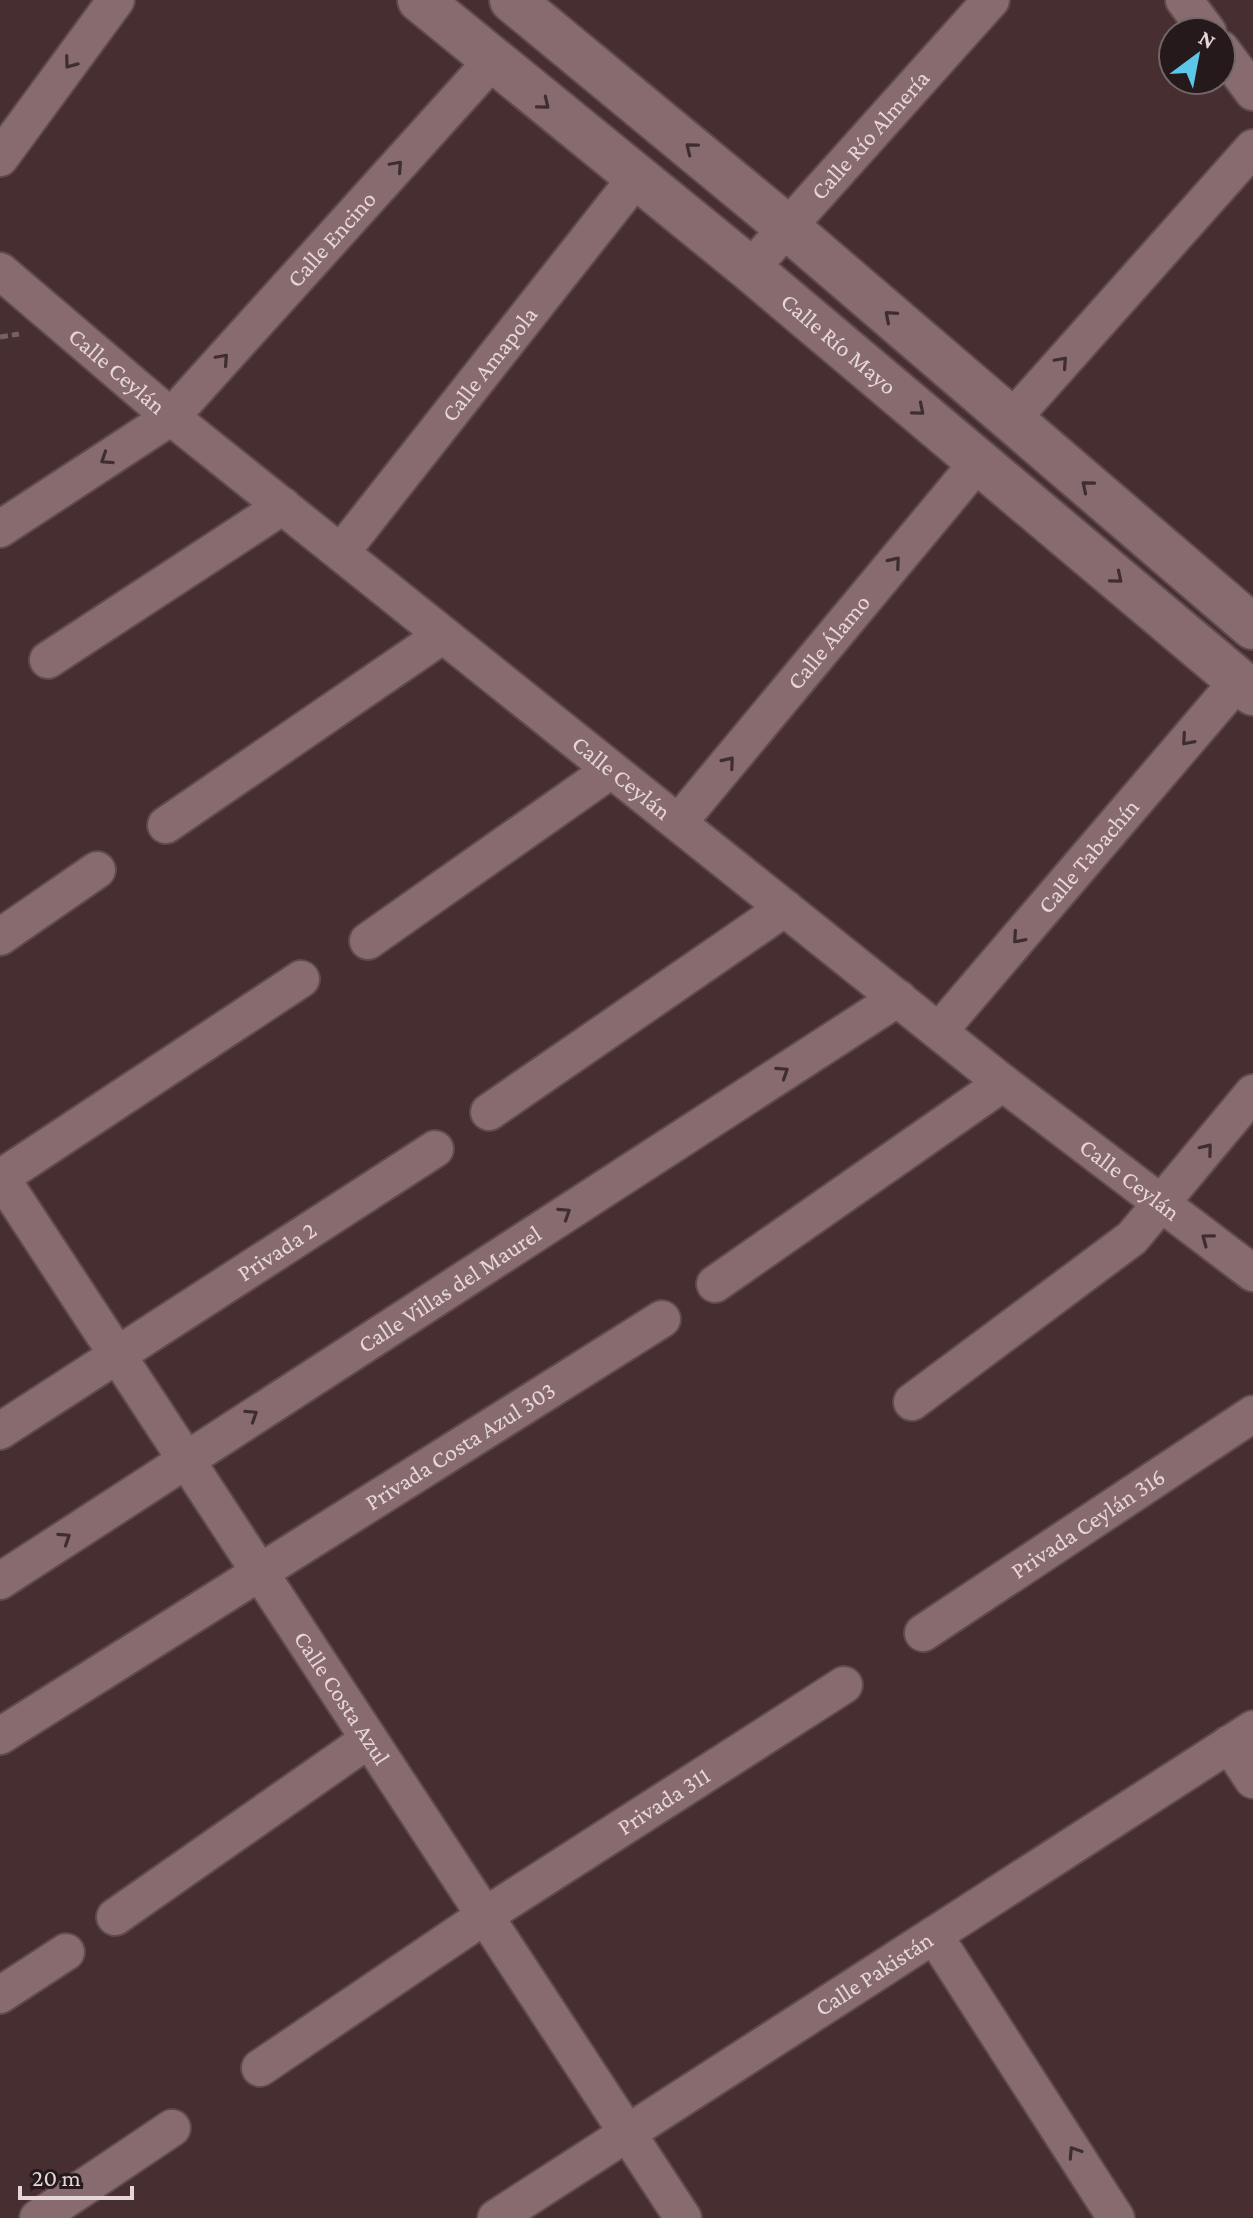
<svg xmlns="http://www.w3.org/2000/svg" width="1253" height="2218" viewBox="0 0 1253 2218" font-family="'Crimson Pro',serif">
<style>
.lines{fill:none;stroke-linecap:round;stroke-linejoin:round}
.street-casing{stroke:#5f4b4e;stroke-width:40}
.secondary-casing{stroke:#5f4b4e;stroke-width:48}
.path{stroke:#766163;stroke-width:5;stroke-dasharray:8 4;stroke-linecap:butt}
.street{stroke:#876b6e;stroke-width:36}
.secondary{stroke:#876b6e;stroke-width:44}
.oneway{stroke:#3e2e30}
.labels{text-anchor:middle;stroke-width:8;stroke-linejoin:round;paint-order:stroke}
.street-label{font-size:24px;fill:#e6d6d7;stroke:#25191b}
</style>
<rect width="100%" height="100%" fill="#462e31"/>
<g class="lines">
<g class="street-casing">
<g id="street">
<path d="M1184 0 1208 32"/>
<path d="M1221 49 1253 92"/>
<path d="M0 158 116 0"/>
<path id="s1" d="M750 269 991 0"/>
<path id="s2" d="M0 271 171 417 1003 1083 1253 1273"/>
<path d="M1011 420 1253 148"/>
<path id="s3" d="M0 529 171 417 492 61"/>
<path id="s4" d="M342 551 636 178"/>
<path d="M48 660 283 506"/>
<path id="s5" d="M679 822 979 461"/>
<path d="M166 825 443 635"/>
<path d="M0 937 97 870"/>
<path d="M368 941 611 770"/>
<path id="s6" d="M939 1031 1238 681"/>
<path d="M489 1112 785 908"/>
<path id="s7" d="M0 1176 683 2218"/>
<path d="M0 1178 301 979"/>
<path d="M715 1284 1003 1083"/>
<path d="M912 1402 1132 1238 1253 1093"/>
<path id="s8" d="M0 1431 435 1149"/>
<path id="s9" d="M0 1581 898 998"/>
<path id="s10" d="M923 1633 1253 1414"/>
<path id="s11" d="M0 1736 662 1319"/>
<path d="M1229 1744 1253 1780"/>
<path d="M115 1917 368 1740"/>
<path d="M934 1935 1116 2218"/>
<path d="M0 1995 66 1952"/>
<path id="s12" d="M260 2068 483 1917 844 1685"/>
<path d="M38 2218 172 2128"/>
<path id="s13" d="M496 2218 1253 1729"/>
</g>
</g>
<g class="secondary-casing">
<g id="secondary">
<path id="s14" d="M420 0 750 269 1253 693"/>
<path d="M512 0 788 228 1253 627"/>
</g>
</g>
<path class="path" d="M0 337 19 334"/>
<use href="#street" class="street"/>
<use href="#secondary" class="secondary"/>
</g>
<defs><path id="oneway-chevron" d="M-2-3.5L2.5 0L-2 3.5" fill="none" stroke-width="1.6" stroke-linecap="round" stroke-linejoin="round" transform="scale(2)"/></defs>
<g class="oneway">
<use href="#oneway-chevron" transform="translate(70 63) rotate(126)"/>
<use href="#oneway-chevron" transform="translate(544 104) rotate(39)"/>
<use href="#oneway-chevron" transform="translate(691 148) rotate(-141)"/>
<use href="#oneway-chevron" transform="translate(397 166) rotate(-48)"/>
<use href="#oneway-chevron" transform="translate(890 316) rotate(-139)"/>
<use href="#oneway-chevron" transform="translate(223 359) rotate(-48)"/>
<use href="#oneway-chevron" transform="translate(1062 362) rotate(-48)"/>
<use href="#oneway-chevron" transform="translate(919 410) rotate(40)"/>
<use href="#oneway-chevron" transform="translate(106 459) rotate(147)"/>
<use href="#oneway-chevron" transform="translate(1087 486) rotate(-140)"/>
<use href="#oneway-chevron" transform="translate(895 562) rotate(-50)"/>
<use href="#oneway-chevron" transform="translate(1117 578) rotate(40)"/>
<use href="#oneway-chevron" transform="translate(1187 740) rotate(131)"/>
<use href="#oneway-chevron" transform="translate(729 762) rotate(-50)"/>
<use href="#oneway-chevron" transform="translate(1018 938) rotate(131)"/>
<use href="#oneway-chevron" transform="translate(783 1072) rotate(-33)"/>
<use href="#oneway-chevron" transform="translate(1207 1149) rotate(-51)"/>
<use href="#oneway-chevron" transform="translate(565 1213) rotate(-33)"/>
<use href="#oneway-chevron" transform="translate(1207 1239) rotate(-143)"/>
<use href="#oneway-chevron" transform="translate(252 1415) rotate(-33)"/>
<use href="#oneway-chevron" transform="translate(65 1538) rotate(-33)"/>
<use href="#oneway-chevron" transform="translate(1074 2152) rotate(-123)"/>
</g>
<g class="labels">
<g class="street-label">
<text dy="8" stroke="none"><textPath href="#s1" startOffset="180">Calle Río Almería</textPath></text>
<text dy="8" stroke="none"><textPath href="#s3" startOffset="444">Calle Encino</textPath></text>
<text dy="8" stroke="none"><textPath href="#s14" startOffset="542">Calle Río Mayo</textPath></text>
<text dy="8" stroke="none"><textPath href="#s4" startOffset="238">Calle Amapola</textPath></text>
<text dy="8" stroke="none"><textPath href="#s2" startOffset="154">Calle Ceylán</textPath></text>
<text dy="8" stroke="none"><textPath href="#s5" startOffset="234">Calle Álamo</textPath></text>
<text dy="8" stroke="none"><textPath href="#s2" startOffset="802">Calle Ceylán</textPath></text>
<text dy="8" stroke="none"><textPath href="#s6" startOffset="230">Calle Tabachín</textPath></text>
<text dy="8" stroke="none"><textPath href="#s2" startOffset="1450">Calle Ceylán</textPath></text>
<text dy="8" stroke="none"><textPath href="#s8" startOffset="330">Privada 2</textPath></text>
<text dy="8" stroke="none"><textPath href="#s9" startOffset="536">Calle Villas del Maurel</textPath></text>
<text dy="8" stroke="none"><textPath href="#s11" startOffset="544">Privada Costa Azul 303</textPath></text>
<text dy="8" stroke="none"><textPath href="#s10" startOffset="198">Privada Ceylán 316</textPath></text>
<text dy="8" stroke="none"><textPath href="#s7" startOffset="624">Calle Costa Azul</textPath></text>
<text dy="8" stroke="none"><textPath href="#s12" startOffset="484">Privada 311</textPath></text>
<text dy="8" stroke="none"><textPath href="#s13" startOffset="450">Calle Pakistán</textPath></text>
</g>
</g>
<g transform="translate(1197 56) rotate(32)"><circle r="38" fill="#25191b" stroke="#726566" stroke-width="2"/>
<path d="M0-6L14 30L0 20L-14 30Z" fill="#5cc7e8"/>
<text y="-12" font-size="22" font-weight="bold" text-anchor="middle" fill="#e6d6d7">N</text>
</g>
<path d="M20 2186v12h112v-12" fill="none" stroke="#e6d6d7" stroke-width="4"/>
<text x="32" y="2186" font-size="24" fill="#e6d6d7" stroke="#25191b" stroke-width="6" paint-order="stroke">20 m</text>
</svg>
